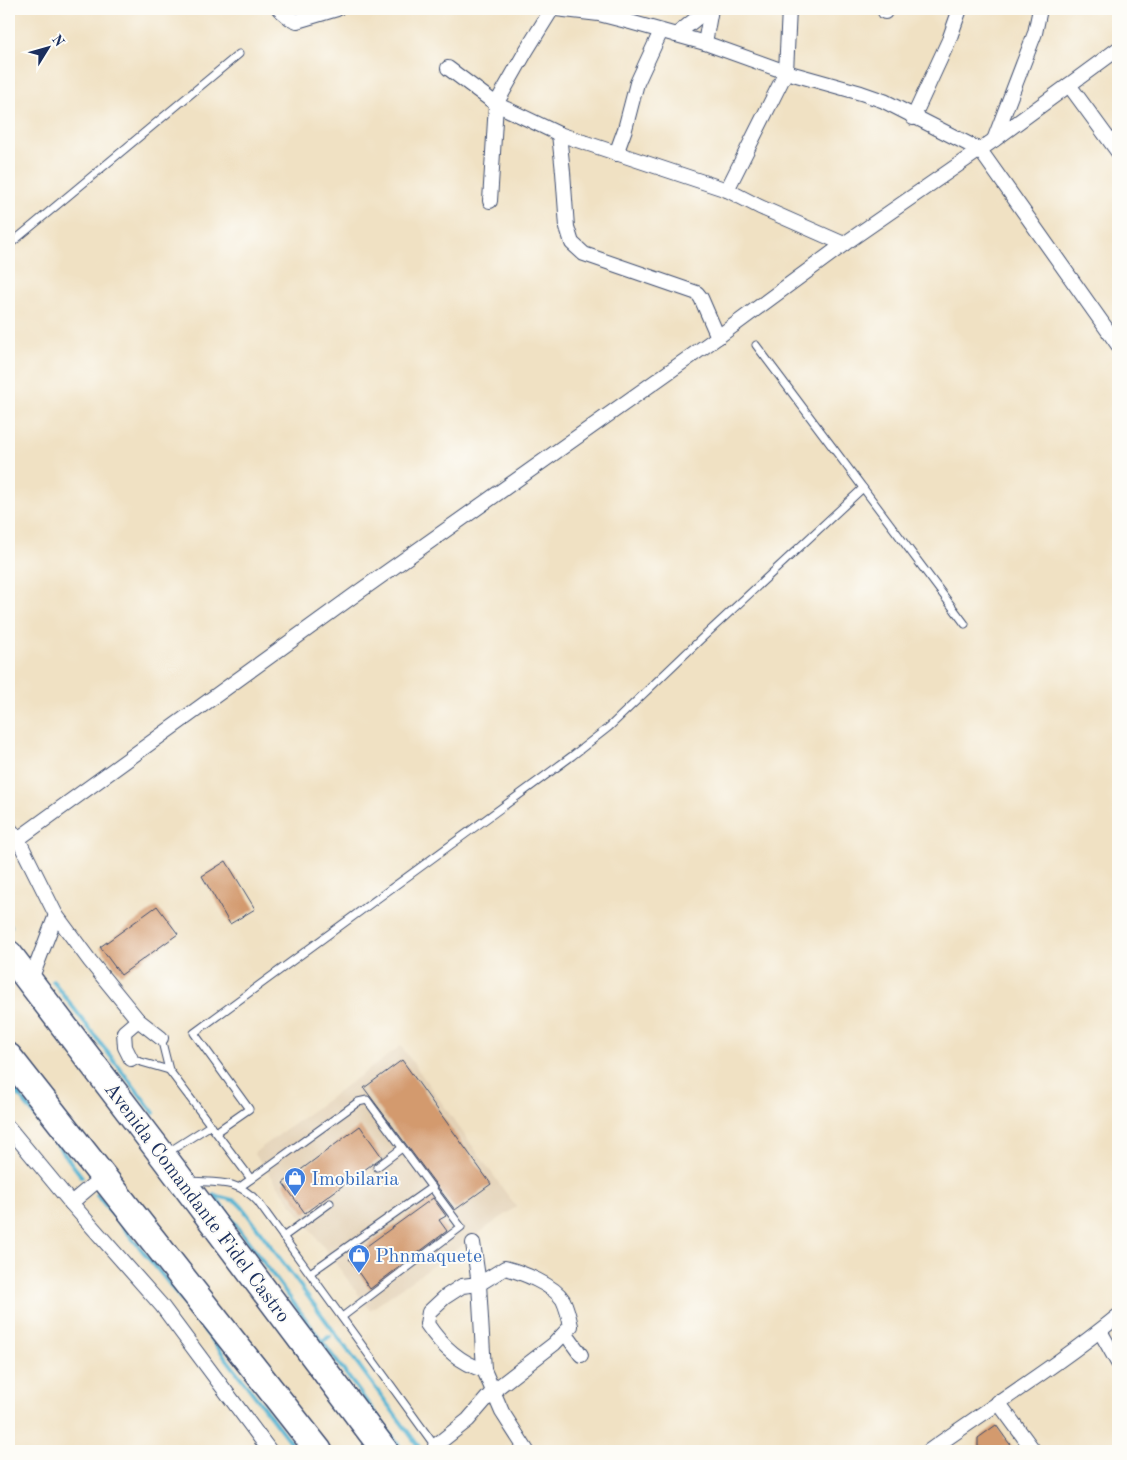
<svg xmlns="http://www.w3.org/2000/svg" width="1127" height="1460" viewBox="0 0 1127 1460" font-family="'Old Standard TT',serif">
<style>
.built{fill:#e3d1b6}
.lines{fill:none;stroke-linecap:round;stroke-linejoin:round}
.stream{stroke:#51b1d0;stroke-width:4}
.building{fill:#d39a6e}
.service-casing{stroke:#3b4a6d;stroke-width:9}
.minor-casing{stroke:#3b4a6d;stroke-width:16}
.motorway-casing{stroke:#3b4a6d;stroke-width:29}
.service{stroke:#fff;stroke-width:7}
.minor{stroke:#fff;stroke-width:14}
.motorway{stroke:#fff;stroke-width:26}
.labels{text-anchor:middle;stroke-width:4;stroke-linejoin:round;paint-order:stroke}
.shop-label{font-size:20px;fill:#366cbe;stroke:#fdfcf7;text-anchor:start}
.street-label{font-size:20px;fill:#1b2f5e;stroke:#fdfcf7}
</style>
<rect width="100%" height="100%" fill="#fdfcf7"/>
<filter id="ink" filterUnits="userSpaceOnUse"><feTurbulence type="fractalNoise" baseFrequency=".02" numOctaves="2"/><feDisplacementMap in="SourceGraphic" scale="10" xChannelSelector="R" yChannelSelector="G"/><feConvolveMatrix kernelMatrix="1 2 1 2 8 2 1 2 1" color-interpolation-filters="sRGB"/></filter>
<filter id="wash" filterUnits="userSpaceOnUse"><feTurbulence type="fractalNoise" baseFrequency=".0096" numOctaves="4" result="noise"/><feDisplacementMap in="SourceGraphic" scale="20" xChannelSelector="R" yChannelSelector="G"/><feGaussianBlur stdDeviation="1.12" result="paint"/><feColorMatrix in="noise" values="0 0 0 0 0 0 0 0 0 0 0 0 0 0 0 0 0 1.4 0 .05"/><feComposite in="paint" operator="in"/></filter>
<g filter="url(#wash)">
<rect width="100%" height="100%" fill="#f0e1c3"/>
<path class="built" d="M401 1046 516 1207 370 1310 254 1153Z"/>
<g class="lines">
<g class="stream">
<path d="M9 923 11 926"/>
<path d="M53 981 154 1113"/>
<path d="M9 1082 82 1177"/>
<path d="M97 1195 167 1281 297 1451"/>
<path d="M214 1195 236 1201 242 1207 422 1451"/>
<path d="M214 1195 403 1451"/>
<path d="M323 1341 330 1336"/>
</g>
</g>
<g id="blocks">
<g class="building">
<path d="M226 861 255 909 230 924 202 876Z"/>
<path d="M157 906 178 934 121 975 100 947Z"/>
<path d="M402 1060 491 1184 455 1210 364 1088Z"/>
<path d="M360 1126 382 1157 305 1213 283 1183Z"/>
<path d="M433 1198 446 1216 439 1220 447 1231 370 1289 349 1259Z"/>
<path d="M996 1425 1006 1439 1015 1451H988L986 1448 978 1447V1438Z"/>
</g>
</g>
</g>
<g filter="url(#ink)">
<use href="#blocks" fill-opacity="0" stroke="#3b4a6d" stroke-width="1"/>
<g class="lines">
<g class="service-casing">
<g id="service">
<path d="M9 245 239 54"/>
<path d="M756 345 965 624"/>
<path d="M161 1038 169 1070 251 1179"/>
<path d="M131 1059 169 1070"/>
<path d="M216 1132 249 1109 194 1033 572 756 609 727 701 639 863 488"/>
<path d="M167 1153 211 1125"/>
<path d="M377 1167 402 1148"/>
<path d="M190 1181C218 1183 237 1179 258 1202L435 1446"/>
<path d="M240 1187 358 1102 367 1100 461 1227 342 1317"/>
<path d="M283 1237 330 1203"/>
<path d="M310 1273 432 1187"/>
</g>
</g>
<g class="minor-casing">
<g id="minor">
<path d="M279 9 290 18 297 21 337 9"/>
<path d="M556 9 599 14 630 22 705 43 786 72 861 93 884 101 980 150 1118 345"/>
<path d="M885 9V12"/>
<path d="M676 35 708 9"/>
<path d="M705 43 711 9"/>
<path d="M448 68 496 104 559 134 727 190 760 207 844 244"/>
<path d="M1069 85 1118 152"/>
<path d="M913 118 949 40 960 9"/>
<path d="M559 134 563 172 567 227 572 243 584 254 697 293 701 298 718 337"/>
<path d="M994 140 1035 33 1040 9"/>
<path d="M616 154 625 129 637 83 661 31"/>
<path d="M727 190 786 72 789 9"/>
<path d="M490 201 496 104 526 51 552 9"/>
<path d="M9 828 18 839 56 915 90 961 138 1020 161 1038"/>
<path d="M18 839 360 591 718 337 844 244 994 140 1118 49"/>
<path d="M30 982 56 915"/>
<path d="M131 1059 125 1047 124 1032 138 1020"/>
<path d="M9 1128 71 1203 162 1306 270 1451"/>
<path d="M71 1203 103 1176"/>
<path d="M473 1243 479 1284 484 1370 502 1412 527 1451"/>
<path d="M1100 1331 1118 1363"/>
<path d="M565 1333 581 1355"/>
<path d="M998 1402 1034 1451"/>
<path d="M435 1446 468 1420 493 1391 554 1344 571 1326C569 1317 567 1308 563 1300 554 1285 521 1272 505 1268L479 1284 462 1286 445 1297 429 1312 427 1324C441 1345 459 1363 484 1370"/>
<path d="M929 1451C992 1406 1058 1365 1118 1316"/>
</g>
</g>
<g class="motorway-casing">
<g id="motorway">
<path d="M9 954 163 1156 385 1451"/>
<path d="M9 1057 319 1451"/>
</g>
</g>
<use href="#service" class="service"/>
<use href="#minor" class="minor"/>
<use href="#motorway" class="motorway"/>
</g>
</g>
<defs>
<g id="shop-pin" transform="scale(1.125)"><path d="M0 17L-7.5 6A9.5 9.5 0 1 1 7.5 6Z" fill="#3f7fe0" stroke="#fdfcf7"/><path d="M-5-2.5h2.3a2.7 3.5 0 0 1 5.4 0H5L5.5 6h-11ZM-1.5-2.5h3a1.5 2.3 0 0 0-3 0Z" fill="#fff"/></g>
</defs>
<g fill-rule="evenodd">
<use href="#shop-pin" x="295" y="1178"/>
<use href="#shop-pin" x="359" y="1255"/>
</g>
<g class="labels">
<g class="shop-label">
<text x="311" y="1185">Imobilaria</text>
<text x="375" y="1262">Phnmaquete</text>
</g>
<g class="street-label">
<text transform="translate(198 1202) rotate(53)" y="7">Avenida Comandante Fidel Castro</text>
</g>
</g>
<rect width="1127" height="1460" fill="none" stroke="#fdfcf7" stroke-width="30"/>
<g transform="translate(48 48) rotate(53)" stroke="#fdfcf7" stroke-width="4" paint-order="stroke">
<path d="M0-4L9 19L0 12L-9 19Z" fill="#1b2f5e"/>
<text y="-8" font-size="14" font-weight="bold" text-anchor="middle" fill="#1b2f5e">N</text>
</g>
</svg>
